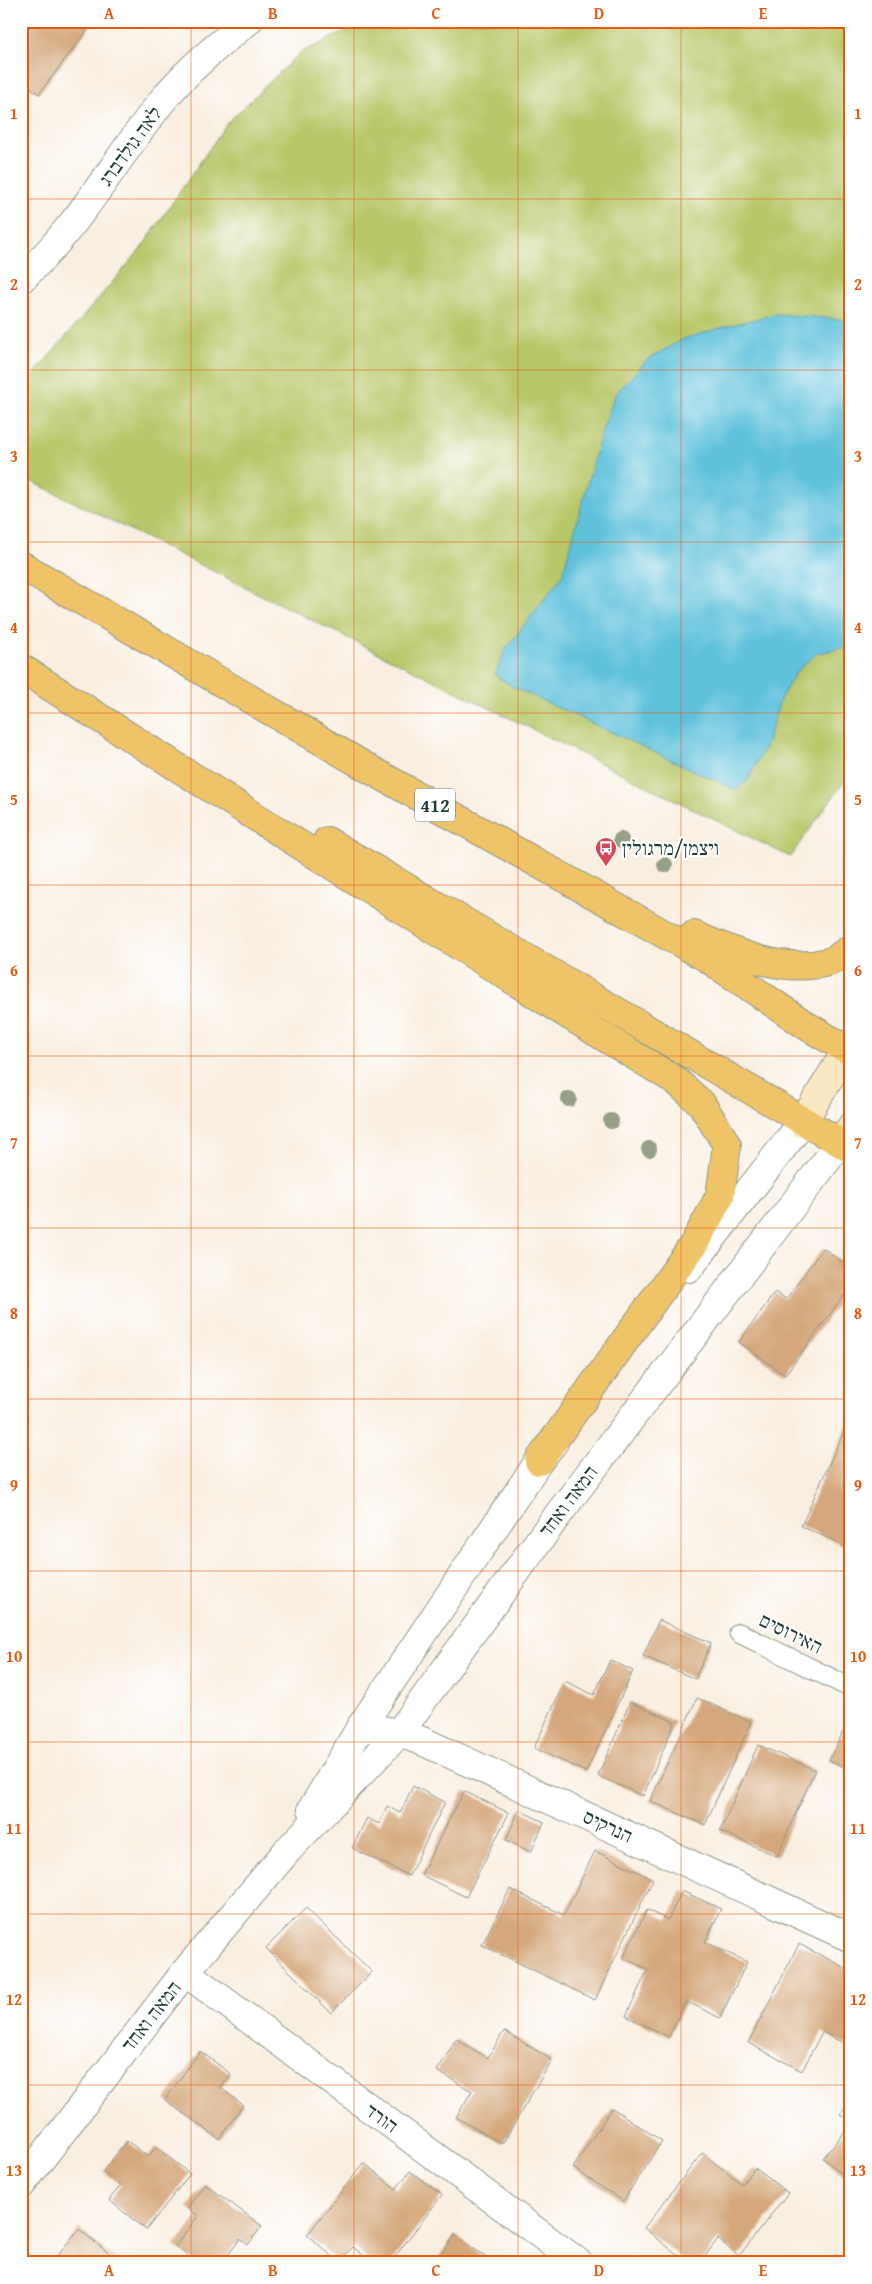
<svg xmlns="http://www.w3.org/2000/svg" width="872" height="2284" viewBox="0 0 872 2284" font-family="'Gentium Book Plus','Frank Ruhl Libre',serif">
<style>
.green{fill:#b8c769;stroke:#6c824e}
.water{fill:#5ec1dc;stroke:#3e7f88}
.building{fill:#d4a87c}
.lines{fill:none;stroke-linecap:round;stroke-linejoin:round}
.service-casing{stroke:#8c968a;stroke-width:21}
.minor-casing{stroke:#8c968a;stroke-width:30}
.tertiary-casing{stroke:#8c968a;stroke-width:30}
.secondary-casing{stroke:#8c968a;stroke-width:30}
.primary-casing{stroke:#8c968a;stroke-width:30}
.service{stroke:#fff;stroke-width:19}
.minor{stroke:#fff;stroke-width:28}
.tertiary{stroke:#fff;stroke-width:28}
.secondary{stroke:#f9e7c3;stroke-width:28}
.primary{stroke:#efc469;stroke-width:28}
.tree{fill:#96a089}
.grid{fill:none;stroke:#e8590c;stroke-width:1;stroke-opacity:0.55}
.labels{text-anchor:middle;stroke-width:4.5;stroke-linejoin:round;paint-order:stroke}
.shield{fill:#fff;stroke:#627771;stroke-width:1}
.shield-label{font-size:19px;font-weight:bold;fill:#1f3d34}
.street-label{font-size:20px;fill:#1f3d34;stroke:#fff}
.poi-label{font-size:20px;fill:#1f3d34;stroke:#fff;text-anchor:start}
.neatline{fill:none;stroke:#e8590c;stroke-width:2}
.grid-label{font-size:16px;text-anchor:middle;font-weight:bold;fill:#e8590c}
</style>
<rect width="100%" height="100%" fill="#fff"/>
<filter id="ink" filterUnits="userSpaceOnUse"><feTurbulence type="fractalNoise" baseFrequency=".02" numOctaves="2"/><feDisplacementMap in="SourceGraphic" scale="10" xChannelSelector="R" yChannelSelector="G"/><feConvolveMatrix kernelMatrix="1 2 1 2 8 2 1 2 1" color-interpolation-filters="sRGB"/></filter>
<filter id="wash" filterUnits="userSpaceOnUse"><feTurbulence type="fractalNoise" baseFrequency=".0096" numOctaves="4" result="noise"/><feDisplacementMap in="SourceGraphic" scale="20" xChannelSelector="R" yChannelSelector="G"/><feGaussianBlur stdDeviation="1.12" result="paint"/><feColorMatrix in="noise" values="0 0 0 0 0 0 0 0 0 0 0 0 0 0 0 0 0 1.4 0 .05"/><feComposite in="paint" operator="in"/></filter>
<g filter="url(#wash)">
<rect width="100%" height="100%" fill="#f9efe1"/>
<path class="green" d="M367 21H851V772L790 857 21 476V389L140 250 227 123 300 53Z"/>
<path class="water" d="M776 314 851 320V646L816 654 796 672 781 698 766 745 748 780 736 790 513 687 495 675 505 650 562 576 602 431 615 395 647 360 683 339 727 326Z"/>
<g id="blocks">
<g class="building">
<path d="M21 21H94L39 94 21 81Z"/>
<path d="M823 1248 851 1268V1286L785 1375 739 1342 775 1292 786 1299Z"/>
<path d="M851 1416V1549L801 1526Z"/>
<path d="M659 1620 711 1643 695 1679 643 1656Z"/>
<path d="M610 1660 633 1671 586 1772 534 1748 565 1681 594 1695Z"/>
<path d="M697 1698 751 1722 705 1825 650 1801Z"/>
<path d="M630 1702 675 1722 643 1796 598 1776Z"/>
<path d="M851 1716V1770L829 1760Z"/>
<path d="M758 1745 815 1770 777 1856 720 1831Z"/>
<path d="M413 1786 445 1802 409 1876 352 1848 367 1818 379 1824 387 1806 400 1813Z"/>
<path d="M464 1791 509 1813 466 1897 421 1875Z"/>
<path d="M519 1810 544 1822 531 1852 506 1840Z"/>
<path d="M595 1851 653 1879 595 2000 482 1945 510 1889 564 1915Z"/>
<path d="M682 1891 721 1909 705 1942 747 1962 720 2018 686 2001 669 2037 626 2016 648 1969 623 1958 647 1910 668 1920Z"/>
<path d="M306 1908 372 1972 331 2013 266 1948Z"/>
<path d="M799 1944 851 1971V2037L847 2045 822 2032 802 2071 748 2043Z"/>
<path d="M504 2031 552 2060 502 2144 456 2117 472 2091 437 2071 456 2039 488 2058Z"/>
<path d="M200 2051 231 2074 221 2088 243 2105 219 2139 165 2100Z"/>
<path d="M851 2101V2123L840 2114Z"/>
<path d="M612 2108 662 2141 623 2201 573 2168Z"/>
<path d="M851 2124V2181L823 2158Z"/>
<path d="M127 2141 148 2157 156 2147 190 2174 146 2230 109 2200 121 2185 103 2171Z"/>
<path d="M702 2153 742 2184 755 2168 788 2193 739 2256 718 2239 700 2263H688L644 2228Z"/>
<path d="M364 2163 396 2189 410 2171 442 2195 390 2263H373L353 2247 339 2262 307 2235Z"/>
<path d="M205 2184 262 2226 248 2245 240 2239 222 2263H197L175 2246 198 2216 187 2208Z"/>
<path d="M79 2229 117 2260 115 2263H55L53 2261Z"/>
<path d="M455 2235 488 2259 492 2263H434Z"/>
</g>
</g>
</g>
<g filter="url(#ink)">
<use href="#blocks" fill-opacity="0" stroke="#8c968a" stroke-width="1"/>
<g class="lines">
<g class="service-casing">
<path id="service" d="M739 1633 851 1688"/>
</g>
<g class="minor-casing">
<g id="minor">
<path d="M21 279C78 228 115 160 162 101 186 71 218 45 248 21"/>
<path d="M362 1725 370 1728 399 1733 422 1741 851 1938"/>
<path d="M185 1972 579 2263"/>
</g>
</g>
<g class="tertiary-casing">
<g id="tertiary">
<path d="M689 1268 802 1123"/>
<path d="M312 1809 362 1725 539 1461 554 1442"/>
<path d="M21 2185 185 1972 287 1851 399 1733 554 1520 840 1143"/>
</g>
</g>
<g class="secondary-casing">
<g id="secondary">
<path d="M802 1123 851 1043"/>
<path d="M840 1143 851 1127"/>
</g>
</g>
<g class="primary-casing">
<g id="primary">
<path d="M21 565 373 771 707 958 807 1026 851 1052"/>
<path d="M21 668 562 1011 676 1081 701 1103 727 1145 720 1196 694 1244 539 1461"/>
<path d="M327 841 851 1149"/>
<path d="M694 935C736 953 782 974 828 962 836 960 844 953 851 948"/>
</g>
</g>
<use href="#service" class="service"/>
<use href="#minor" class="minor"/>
<use href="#tertiary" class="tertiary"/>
<use href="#secondary" class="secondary"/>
<use href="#primary" class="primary"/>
</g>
<g class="tree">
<circle cx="621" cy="840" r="8"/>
<circle cx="665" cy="865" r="8"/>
<circle cx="569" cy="1099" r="8"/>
<circle cx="611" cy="1121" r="8"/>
<circle cx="649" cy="1149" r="8"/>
</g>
</g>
<path class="grid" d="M191 21V2263M354 21V2263M518 21V2263M681 21V2263M21 199H851M21 370H851M21 542H851M21 713H851M21 885H851M21 1056H851M21 1228H851M21 1399H851M21 1571H851M21 1742H851M21 1914H851M21 2085H851"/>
<defs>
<g id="bus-pin" transform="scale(1.125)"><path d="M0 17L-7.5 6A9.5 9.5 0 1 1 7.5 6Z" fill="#d1495b" stroke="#fff"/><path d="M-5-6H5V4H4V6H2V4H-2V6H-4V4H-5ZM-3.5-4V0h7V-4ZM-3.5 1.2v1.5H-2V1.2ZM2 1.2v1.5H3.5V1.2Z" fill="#fff"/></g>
</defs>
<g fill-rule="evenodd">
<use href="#bus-pin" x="606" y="848"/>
</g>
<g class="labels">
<rect class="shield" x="415" y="788.5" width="40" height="33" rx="4"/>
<g class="shield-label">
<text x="435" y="812">412</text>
</g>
<g class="street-label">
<text transform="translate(130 146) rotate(-54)" y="7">לאה גולדברג</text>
<text transform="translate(568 1501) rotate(-53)" y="7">המאה ואחד</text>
<text transform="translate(791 1633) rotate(26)" y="7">האירוסים</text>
<text transform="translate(608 1826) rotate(25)" y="7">הנרקיס</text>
<text transform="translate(151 2016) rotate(-52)" y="7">המאה ואחד</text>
<text transform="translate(382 2118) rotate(36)" y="7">הורד</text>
</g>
<g class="poi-label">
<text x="622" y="855">ויצמן/מרגולין</text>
</g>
</g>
<rect width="872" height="2284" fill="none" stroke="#fff" stroke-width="55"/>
<rect x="28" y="28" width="816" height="2228" class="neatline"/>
<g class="grid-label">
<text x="109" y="19">A</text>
<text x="273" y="19">B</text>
<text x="436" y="19">C</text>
<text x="599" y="19">D</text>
<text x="763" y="19">E</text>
<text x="14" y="119">1</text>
<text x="858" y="119">1</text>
<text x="14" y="290">2</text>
<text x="858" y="290">2</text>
<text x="14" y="462">3</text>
<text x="858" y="462">3</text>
<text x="14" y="633">4</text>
<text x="858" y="633">4</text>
<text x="14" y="805">5</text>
<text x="858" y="805">5</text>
<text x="14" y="976">6</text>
<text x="858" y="976">6</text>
<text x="14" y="1148">7</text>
<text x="858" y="1148">7</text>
<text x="14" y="1319">8</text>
<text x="858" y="1319">8</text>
<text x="14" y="1491">9</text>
<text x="858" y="1491">9</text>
<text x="14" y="1662">10</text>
<text x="858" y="1662">10</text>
<text x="14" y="1834">11</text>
<text x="858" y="1834">11</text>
<text x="14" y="2005">12</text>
<text x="858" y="2005">12</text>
<text x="14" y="2176">13</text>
<text x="858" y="2176">13</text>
<text x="109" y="2276">A</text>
<text x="273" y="2276">B</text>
<text x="436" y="2276">C</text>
<text x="599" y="2276">D</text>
<text x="763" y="2276">E</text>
</g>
</svg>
